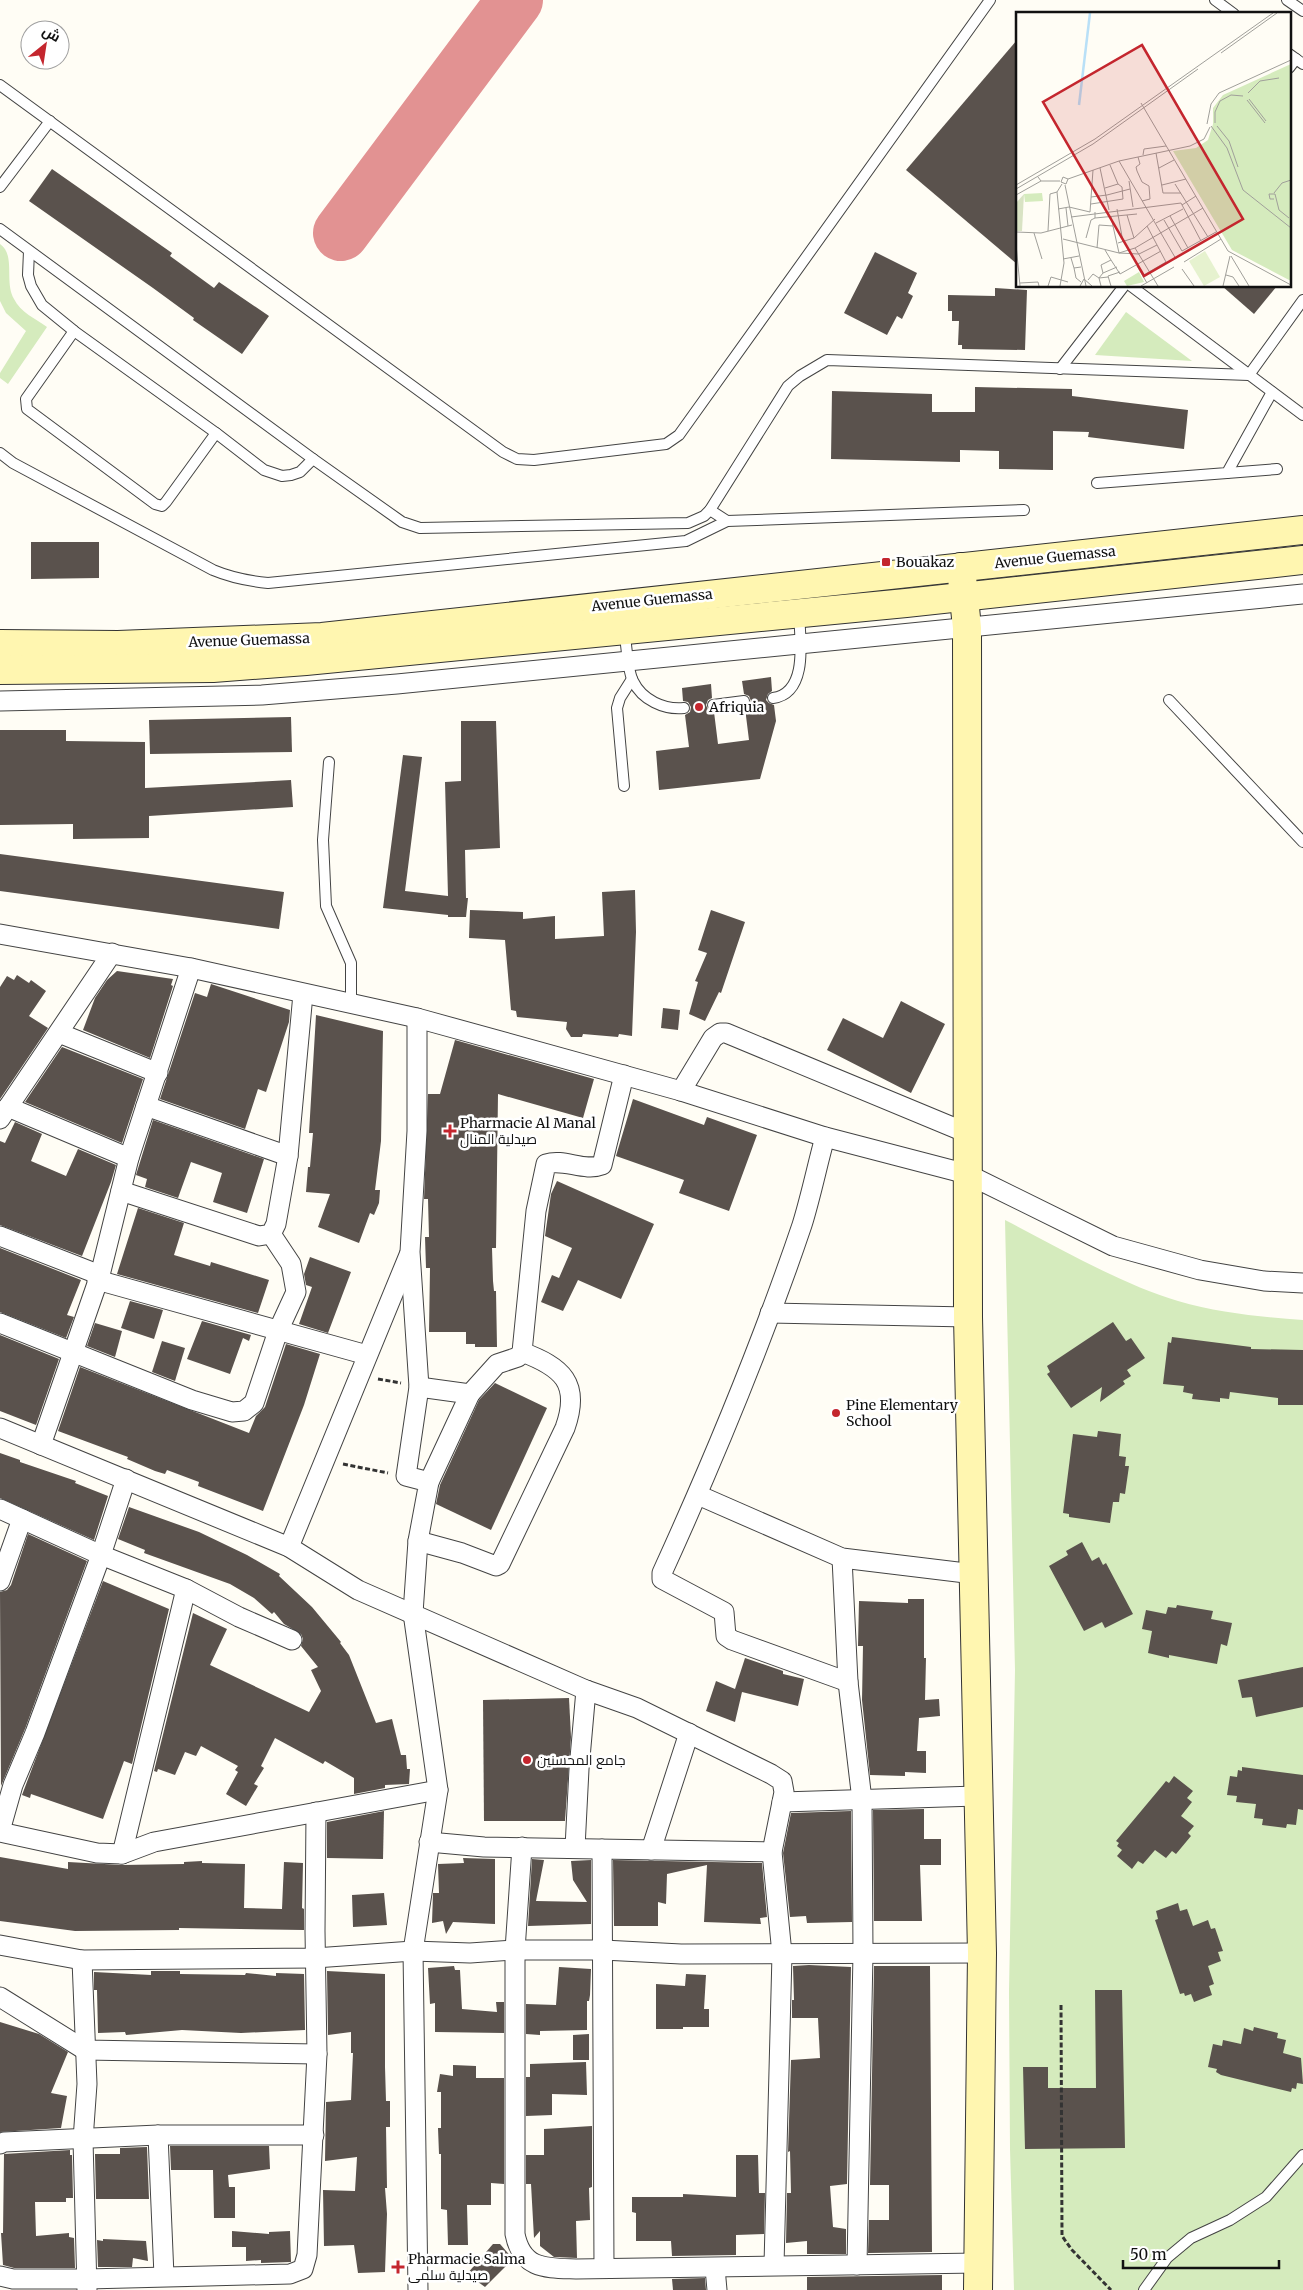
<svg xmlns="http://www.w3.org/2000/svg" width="1303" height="2290" viewBox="0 0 1303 2290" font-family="Merriweather,Cairo,serif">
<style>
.green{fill:#d5ebbd}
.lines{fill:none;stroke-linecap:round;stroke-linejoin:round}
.taxiway{stroke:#e29292;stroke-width:56}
.building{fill:#5a524d}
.lane-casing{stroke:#444;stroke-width:12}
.street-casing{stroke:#444;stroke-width:21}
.secondary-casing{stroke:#333;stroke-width:30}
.path{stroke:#333;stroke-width:3;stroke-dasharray:5 2.5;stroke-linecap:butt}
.lane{stroke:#fff;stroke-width:10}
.street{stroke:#fff;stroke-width:19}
.secondary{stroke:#fff6b0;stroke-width:28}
.poi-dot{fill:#c4262e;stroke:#fff;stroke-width:2}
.labels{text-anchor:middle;stroke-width:5;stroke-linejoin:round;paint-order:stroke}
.street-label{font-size:14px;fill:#111;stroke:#fff}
.poi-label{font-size:14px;fill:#111;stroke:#fff;text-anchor:start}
.inset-river{fill:none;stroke:#b9e0f7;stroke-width:2.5}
.inset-road{fill:none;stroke:#a09f9a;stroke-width:1}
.view{fill:#c4262e;fill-opacity:0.15;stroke:#c4262e;stroke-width:2.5}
.inset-edge{fill:none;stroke:#111;stroke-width:2.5}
</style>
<rect width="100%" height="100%" fill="#fffdf5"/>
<g class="green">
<path d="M0 244C16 255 4 282 14 299 20 312 36 319 47 327L8 384 0 378V373L26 331 6 313 0 301Z"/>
<path d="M1126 312 1192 361 1095 355Z"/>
<path d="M1005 1220C1059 1248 1121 1284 1178 1301 1219 1313 1261 1317 1303 1320V2290H1014L1010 2149 1009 1991 1015 1670Z"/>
</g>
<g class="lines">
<path class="taxiway" d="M341 233 515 0"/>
</g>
<g class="building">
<path d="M1017 40V264L906 170Z"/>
<path d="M52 169 172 253 170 256 214 288 219 282 269 316 242 354 193 320 194 318 153 288 29 201Z"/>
<path d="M875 252 917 273 908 293 913 296 902 319 897 316 887 335 844 313Z"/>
<path d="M1222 286H1277L1254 314Z"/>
<path d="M995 288 1027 290 1025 350 962 349V345H958L959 321H952V311H948V295L995 296Z"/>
<path d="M975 387 1072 389V396L1188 410 1184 449 1088 437 1089 432 1053 431V470L999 469V451L960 450V462L831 459 832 391 932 394V412H975Z"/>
<path d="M31 542H99V578L31 579Z"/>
<path d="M771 677 772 691 768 694 766 700 769 703 774 705 776 721 760 779 659 790 656 751 689 747 685 715 690 712 691 707 688 702 683 701 682 688 711 684 712 698 708 700 706 705 708 710 714 712 718 744 749 740 745 708 751 701 749 696 744 694 742 681Z"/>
<path d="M291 717 292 752 150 754 149 720Z"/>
<path d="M461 721H496L500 848 465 850 466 898H468L466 917H448V915L383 908 403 755 422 757 405 891 448 896 445 782 461 781Z"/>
<path d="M0 730H66V741L145 742V788L291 780 293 807 149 816V838L73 839V824L0 825Z"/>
<path d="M0 854 284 892 279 929 0 891Z"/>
<path d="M635 890 636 932 632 1036 619 1034 618 1037 583 1034 582 1037H571L566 1029 567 1022 517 1017 516 1011 511 1010 505 940 469 938 470 910 523 912V919L555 916V939L604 936 602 892Z"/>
<path d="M711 910 745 922 721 993 719 992 705 1021 689 1014 698 982 695 981 707 953 698 950Z"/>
<path d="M117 971 173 979 171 985 173 986 150 1058 83 1030 95 998 107 980Z"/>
<path d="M17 975 29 983 31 980 46 991 29 1016 48 1028 0 1099V987L7 976 14 980Z"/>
<path d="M211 984 290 1010 289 1022 266 1092 258 1089 245 1129 160 1099 195 993 207 997Z"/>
<path d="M901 1001 945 1024 911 1093 827 1050 843 1018 883 1038Z"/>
<path d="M663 1008 680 1010 678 1030 661 1028Z"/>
<path d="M316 1015 383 1031 381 1141 375 1190H380L379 1203 374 1215 370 1213 359 1243 318 1227 330 1194 306 1192 308 1167H310L313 1133H309Z"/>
<path d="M455 1040 594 1079 583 1118 498 1094 496 1248H492L493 1281 494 1291H496L497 1347H475V1344H466V1332H429L430 1268H426L425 1237H429L428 1199H424L428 1094H440Z"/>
<path d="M62 1047 143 1079 122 1143 25 1102Z"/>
<path d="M633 1099 704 1125 707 1117 757 1135 729 1211 679 1193 684 1180 616 1156Z"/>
<path d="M153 1120 264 1159 247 1213 213 1202 222 1173 191 1162 178 1198 145 1187 147 1179 136 1175Z"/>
<path d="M15 1122 42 1134 31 1161 66 1176 78 1149 116 1165 111 1182 82 1256 0 1225V1141L5 1143Z"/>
<path d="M557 1181 654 1224 621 1299 578 1280 563 1311 541 1302 552 1275 559 1278 572 1248 545 1236 551 1194Z"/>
<path d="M138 1208 184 1223 174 1255 210 1266 211 1262 269 1280 258 1313 117 1274Z"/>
<path d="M0 1248 81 1280 67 1315 74 1317 66 1338 0 1312Z"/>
<path d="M310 1257 351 1272 328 1333 299 1324 312 1287 306 1285 304 1274Z"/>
<path d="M130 1301 163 1310 154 1339 121 1328Z"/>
<path d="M202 1321 251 1335 249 1341 243 1338 230 1374 187 1359Z"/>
<path d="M1113 1322 1126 1341 1131 1338 1145 1358 1127 1370 1131 1376 1123 1381 1125 1384 1100 1402 1102 1387 1071 1408 1047 1374 1050 1372 1047 1366Z"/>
<path d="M95 1323 122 1331 115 1357 87 1346Z"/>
<path d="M0 1335 59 1359 36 1425 0 1411Z"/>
<path d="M1172 1337 1251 1347V1349L1303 1350V1405H1278V1398L1230 1392 1229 1399 1220 1398V1402L1192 1399 1193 1394 1183 1392 1184 1386 1163 1384 1168 1342 1171 1343Z"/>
<path d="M162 1341 185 1348 175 1381 152 1372Z"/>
<path d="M286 1344 320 1354 304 1405 263 1511 198 1486 199 1482 167 1470 165 1474 155 1471 127 1459 128 1457 58 1431 80 1367 249 1433 256 1416 265 1407Z"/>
<path d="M495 1383 547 1408 491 1530 436 1504 440 1485 479 1400Z"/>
<path d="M1098 1431 1121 1434 1119 1456 1126 1457 1125 1466H1129L1125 1494 1120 1493 1119 1502H1113L1110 1523 1069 1517V1514L1063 1513 1073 1434 1097 1437Z"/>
<path d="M0 1453 20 1460V1462L76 1481 75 1483 108 1496 94 1540 0 1498Z"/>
<path d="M129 1507 199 1532 247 1555 280 1574 279 1576 312 1607 341 1642 340 1643 349 1655 376 1723 392 1719 401 1755H406L407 1769H410L409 1784 385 1785V1788L354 1794V1778L325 1761 323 1764 275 1738 261 1766 264 1768 254 1784 258 1786 246 1806 226 1794 238 1772 235 1770 238 1766 201 1746 196 1756 185 1752 175 1775 158 1769 157 1772 154 1771 193 1613 227 1629 210 1665 309 1712 321 1691 311 1670 318 1667 301 1646 303 1639 301 1634 284 1624 274 1612 272 1614 254 1598 230 1584 144 1553 145 1550 118 1539Z"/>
<path d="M28 1534 87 1561 25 1729 1 1786 0 1592 7 1590 11 1585Z"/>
<path d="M1082 1542 1092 1561 1099 1557 1103 1565 1106 1563 1133 1614 1105 1628 1102 1622 1084 1631 1049 1566 1068 1555 1066 1551Z"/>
<path d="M103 1581 169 1609 132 1764 124 1761 103 1819 31 1794 30 1798 22 1795Z"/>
<path d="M908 1599H924V1658H926L925 1700 939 1699 940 1716 919 1718 917 1751H926V1773L905 1772V1776L870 1775 862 1700 863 1646H858L859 1601 908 1603Z"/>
<path d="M1177 1605 1213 1611 1211 1619 1232 1623 1227 1646 1221 1644 1217 1664 1169 1655V1658L1148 1653 1152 1631 1142 1629 1146 1610 1166 1614 1168 1607 1176 1608Z"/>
<path d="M745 1658 783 1671V1674L804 1679 798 1706 742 1692 735 1722 706 1711 716 1681 735 1689Z"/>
<path d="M1303 1667V1707L1256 1717 1252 1697 1242 1698 1238 1680Z"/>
<path d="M569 1698 571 1737 565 1821H484L483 1700Z"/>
<path d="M1242 1767 1303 1775V1810L1298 1809 1296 1825 1287 1824 1286 1828 1262 1825 1263 1819 1254 1818 1256 1804 1236 1802 1237 1796 1227 1795 1230 1776 1237 1777 1238 1770 1242 1771Z"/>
<path d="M1174 1776 1193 1791 1187 1798 1192 1802 1181 1816 1194 1826 1188 1833 1191 1836 1176 1854 1172 1851 1166 1858 1155 1850 1143 1864 1138 1861 1132 1869 1117 1856 1122 1850 1117 1846 1119 1843 1116 1841 1162 1786 1166 1781 1169 1783Z"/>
<path d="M924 1809V1839H941V1865H920L922 1921H874L873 1810Z"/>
<path d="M384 1811 383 1859 327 1858V1822Z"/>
<path d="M851 1811 852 1922 807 1923 806 1916 790 1917 783 1853 791 1813Z"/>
<path d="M0 1857 68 1869V1862L122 1865 184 1864V1862L202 1861V1863L245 1864 244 1908 282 1909 284 1862 303 1863 302 1908 304 1909V1930L179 1928V1930L75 1931 0 1921Z"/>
<path d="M463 1858 495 1859V1924L453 1922 446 1934 443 1921 432 1923 433 1893H439L438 1864 464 1863Z"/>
<path d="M532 1859 544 1860 536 1901 587 1902 573 1880 571 1861 591 1860V1924L528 1926Z"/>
<path d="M613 1860 762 1863 767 1917 760 1918 761 1924 704 1922 707 1865 667 1874 666 1904 658 1902V1926H614Z"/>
<path d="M384 1893 387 1925 353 1927 352 1895Z"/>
<path d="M1178 1903 1180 1911 1187 1909 1193 1926 1208 1920 1211 1929 1215 1928 1223 1951 1218 1952 1221 1961 1208 1966 1214 1984 1209 1986 1212 1995 1194 2002 1191 1994 1185 1996 1184 1993 1180 1994 1155 1920 1158 1919 1156 1911Z"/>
<path d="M809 1965 851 1967 847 2184 830 2186 833 2227 846 2229V2254H807V2241L786 2243 787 2193H791L790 2151 788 2152 791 2060 820 2058 818 2018H792V2000H794L793 1966Z"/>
<path d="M454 1966 455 1970H460L462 2009 497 2012 496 2002H504V2033L435 2032V2003L430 2004 428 1968Z"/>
<path d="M874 1966H930L932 2252 868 2253 869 2220H889V2185H870Z"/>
<path d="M559 1967 591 1969 590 1995 589 2001H587V2030L540 2031V2035L526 2034V2004L556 2005Z"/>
<path d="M151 1971H180V1974L245 1975 246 1973 276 1976V1973L304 1974 305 2030 241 2033 182 2030 126 2035 125 2032 98 2033 97 1990H94V1972L151 1975Z"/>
<path d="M327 1971 385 1974V2067L386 2101H390V2127H386L387 2188H385L387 2214 385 2272 358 2273 354 2245 324 2246 323 2190 355 2191 357 2157 325 2161 326 2102 351 2100 353 2053H351V2032L328 2035Z"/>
<path d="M686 1974 706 1975 704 2009H709V2027H683V2029H656V1984L685 1986Z"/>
<path d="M1095 1990H1122L1125 2148 1025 2149 1023 2067H1048V2088H1096Z"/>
<path d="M0 2022 39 2034 68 2052 51 2093 67 2096 61 2128 0 2132Z"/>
<path d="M1254 2027 1278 2033 1277 2038 1286 2040 1283 2053 1301 2058 1303 2084 1297 2083 1296 2089 1292 2088 1291 2092 1221 2075 1216 2072 1217 2069 1208 2067 1213 2044 1222 2046 1223 2040 1241 2044 1244 2028 1253 2031Z"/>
<path d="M589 2034V2060H573V2035Z"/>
<path d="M586 2062 587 2095 552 2094V2115L526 2116V2077H530V2064Z"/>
<path d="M453 2065 476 2066V2078H504V2184L491 2183V2205H467L468 2245H448L447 2210 441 2209V2154H439L438 2128H441V2092H437L440 2074 453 2076Z"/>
<path d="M592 2126V2187L589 2188 590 2220 576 2221 577 2258 554 2257 540 2246V2231L534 2238 531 2184H526V2155H544V2129Z"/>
<path d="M170 2146H269L270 2169 228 2175 229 2187H235V2218H214L213 2170H171Z"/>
<path d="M147 2147 149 2199H96L95 2154H120V2148Z"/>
<path d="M70 2150V2155H72L73 2198H66V2202H35L36 2236 69 2233V2237L74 2238 75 2268H14L3 2265 1 2233H3L4 2154Z"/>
<path d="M736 2155H758L759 2193H765L764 2234 736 2235V2255L672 2256 671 2241H636V2213L632 2212V2197H683V2194L736 2197Z"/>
<path d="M232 2231 269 2234V2232L290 2231 291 2262 261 2263V2260L246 2261V2247H232Z"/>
<path d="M103 2239 146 2241 148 2261 133 2258 132 2267H98L97 2240 103 2241Z"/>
<path d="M493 2244H500L513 2259 485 2287 467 2274Z"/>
<path d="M942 2275V2290H807V2277Z"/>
<path d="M705 2278 706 2290H673L672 2279Z"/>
</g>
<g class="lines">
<g class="lane-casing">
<g id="lane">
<path d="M1215 0 1234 14"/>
<path d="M1287 0 1303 11"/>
<path d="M1289 54 1303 64"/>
<path d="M1289 68 1296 59"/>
<path d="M0 85 503 452 517 459 534 460 666 444 679 435 990 0"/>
<path d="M0 187 50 121"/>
<path d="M0 229 313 459 402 522 420 528 688 523 704 516 710 510 788 386 800 376 827 360 1249 375 1303 300"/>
<path d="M29 251 28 275 31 286 42 305 74 331 216 433 264 470 282 476 291 475 300 472 313 459"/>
<path d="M1131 286 1303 415"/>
<path d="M74 331 26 399 27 409 155 504 162 506 166 502 216 433"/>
<path d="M1060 369 1124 286"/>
<path d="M0 453 13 463 213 570C232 578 248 581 268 583L686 541 727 521"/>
<path d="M1227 473 1277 469"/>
<path d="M1097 483 1227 473 1272 392"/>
<path d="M710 510 727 521 1024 510"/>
<path d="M624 631C627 645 627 669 633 681 642 700 664 710 684 708"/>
<path d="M773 698C809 693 800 638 799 614"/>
<path d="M1169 700 1303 842"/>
<path d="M713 705 744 701"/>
<path d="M329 762 323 840 326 906 351 963V1004"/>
<path d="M624 786 617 708 620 698 632 679"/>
<path d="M1144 2290 1167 2258 1191 2238 1230 2220 1266 2197 1303 2155"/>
</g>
</g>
<g class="street-casing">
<g id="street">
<path d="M0 701 262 695 397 684 1303 594"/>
<path d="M0 934 191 968 417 1018 681 1091 825 1137 967 1174 1113 1246 1200 1270 1264 1281 1303 1283"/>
<path d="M417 1018V1131L410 1252 419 1387 406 1476 429 1482 418 1541 413 1613 438 1790 413 1951 418 2290"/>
<path d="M59 1033 158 1073"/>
<path d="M681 1091 713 1038 720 1033H726L967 1133"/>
<path d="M146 1106 288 1156"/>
<path d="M8 1107 129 1158"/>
<path d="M0 1119 112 953"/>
<path d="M825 1137C817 1166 811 1196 802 1225 762 1343 714 1459 662 1573V1579L724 1612 726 1636 732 1640 848 1682"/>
<path d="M121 1191 259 1236 271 1234 276 1224 288 1156 303 994"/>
<path d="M0 1236 100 1275"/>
<path d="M97 1280 367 1355"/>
<path d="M770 1313 968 1317"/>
<path d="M0 1323 192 1400 232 1412 244 1411 254 1403 278 1331 296 1292 291 1264 271 1234"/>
<path d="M419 1387 470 1394"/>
<path d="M0 1428 289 1547 358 1590 586 1690 637 1708 771 1774 782 1781 784 1792 772 1852 782 1954 774 2265"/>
<path d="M41 1445 100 1275 129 1158 191 968"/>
<path d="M429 1482 470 1394 497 1364 518 1357 522 1352"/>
<path d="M698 1495 842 1558 974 1574"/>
<path d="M0 1509 101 1555 186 1589 239 1617 292 1640"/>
<path d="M418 1541 462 1553 496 1566 500 1564 565 1428C581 1383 562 1367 522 1352L536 1211 546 1164C564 1158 584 1172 602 1165L624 1075"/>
<path d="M289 1547 409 1255"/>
<path d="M842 1558 848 1682 862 1800 863 1953 857 2265"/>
<path d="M0 1581 22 1519"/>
<path d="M782 1802 977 1796"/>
<path d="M0 1831 13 1785 35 1733 101 1555 126 1479"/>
<path d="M0 1832 97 1853 122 1854 186 1589"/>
<path d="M429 1842 484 1847 772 1852"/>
<path d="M522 1847 515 1950V2234C522 2270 547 2268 576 2269L978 2263"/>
<path d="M575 1848 579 1769 586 1690"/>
<path d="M602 1849 604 2268"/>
<path d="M651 1850 689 1733"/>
<path d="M122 1854 154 1842 438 1790"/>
<path d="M0 1945 82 1960 315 1958 413 1951 470 1953 515 1950H603L681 1954 982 1953"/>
<path d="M82 1960 87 2084 83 2140 87 2290"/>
<path d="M0 1997 85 2050 317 2054"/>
<path d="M158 2135 164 2276"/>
<path d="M0 2144 4 2142 158 2135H314"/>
<path d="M715 2268 717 2290"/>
<path d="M0 2276 13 2279H87L290 2274 303 2269 307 2255 317 2054 315 1931 316 1812"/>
</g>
</g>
<g class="secondary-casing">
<g id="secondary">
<path d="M961 567 967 628 968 1317 982 1953 978 2290"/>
<path d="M0 644 118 645 322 637 1303 530"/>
<path d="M0 670 213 668 306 661 906 603 1303 560"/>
</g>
</g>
<g class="path">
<path d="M378 1379 401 1383"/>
<path d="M343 1464 388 1473"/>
<path d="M1061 2005 1062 2236 1072 2250 1111 2290"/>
</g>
<use href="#lane" class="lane"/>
<use href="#street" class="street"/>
<use href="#secondary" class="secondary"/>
</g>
<g class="poi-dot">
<rect x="881" y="557" width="10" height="10" rx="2.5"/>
<circle cx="699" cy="707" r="5"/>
<path d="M447.5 1123.5h5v5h5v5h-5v5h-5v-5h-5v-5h5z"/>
<circle cx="836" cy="1413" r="5"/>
<circle cx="527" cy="1760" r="5"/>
<path d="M395.5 2259.5h5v5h5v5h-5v5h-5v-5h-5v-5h5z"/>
</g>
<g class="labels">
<g class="street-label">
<text transform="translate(1055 557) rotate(-6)" y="5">Avenue Guemassa</text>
<text transform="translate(652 600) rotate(-6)" y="5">Avenue Guemassa</text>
<text transform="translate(249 640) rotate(-2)" y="5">Avenue Guemassa</text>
</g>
<g class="poi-label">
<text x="896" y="567">Bouakaz</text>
<text x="709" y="712">Afriquia</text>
<text x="460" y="1128">Pharmacie Al Manal<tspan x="460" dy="16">صيدلية المنال</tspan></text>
<text x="846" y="1410">Pine Elementary<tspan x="846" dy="16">School</tspan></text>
<text x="537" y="1765">جامع المحسنين</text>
<text x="408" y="2264">Pharmacie Salma<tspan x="408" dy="16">صيدلية سلمى</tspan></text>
</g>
</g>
<g transform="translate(1016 12)">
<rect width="275" height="275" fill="#fffdf5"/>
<path d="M275 52V269L216 238 157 139 180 136 192 128 197 112V96L207 83ZM26 181 27 189 9 190 8 182ZM123 260 128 270 111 274 108 269Z" fill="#d5ebbd"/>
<path d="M8 182 6 219H0V191Z" fill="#d9e3c4"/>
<path d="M189 239 204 265 188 274 173 249Z" fill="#e6f2cf"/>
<path class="inset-river" d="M63 93 74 1"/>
<path class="inset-road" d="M205 41 261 1M232 81 244 69 263 66M233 87 250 109M231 88 249 111M125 91 212 239 275 273M199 111V100L204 89 215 83 227 84M191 112 195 92 203 81 275 48M195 114 211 136 227 178 275 216M201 114 213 129 222 155M140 141 147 181H165M127 143 128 137 150 134M122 145 124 152 120 155 121 159 126 170 133 174 134 187 126 189M103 149 160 247M84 156 93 198M143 156 158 148M52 167 50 172 45 170 47 165 52 167 103 149 174 134 188 127 194 115M25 169H44M113 169 117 195M159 172 192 225M0 173 79 127 257 1M49 173 70 274M146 173 170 167M89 176 102 172 94 153M0 177 77 132 182 57M258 181 266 171 275 168M0 183 25 169 22 165M91 183 114 177M75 185 91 183M258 187H254L253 182H259L263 198 273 206M75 192 107 187 106 175 102 172M166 193 180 184M50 196 52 214M42 197 53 195 74 200M101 197 107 230M74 200 77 158M79 200V206L121 202M154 204 172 236M55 205 165 191 185 229M95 205 103 241 123 242 141 233M148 208 166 239 200 220M140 211 167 197M32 219 34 182 41 180M0 220 25 221 56 213M18 221 26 247M70 226 75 208 79 206M118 226 139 207M47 227 103 241 119 236 187 196M102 231 118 226 111 203M0 232 4 274M81 236 83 213 97 214M119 236 142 274M215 244 233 274M55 246 58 256 65 255M47 247 63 244M95 248 104 262 145 239M168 250 205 227M121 254 131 271M58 256 60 266 65 270M166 257 178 274M87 261 85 253 95 248 89 238M210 263 217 265 223 274M126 264 150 250 131 214M72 268 77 262 83 266 92 265M4 271 22 270 23 274M32 274 35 265 52 270M44 274 48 251 41 180 46 172M64 274 68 267 76 274M85 274 83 266 87 261 101 255M95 274 92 264 104 260M125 274 158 255M207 274 214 244"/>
<path class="view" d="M126 33 227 207 128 264 27 90Z"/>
<rect width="275" height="275" class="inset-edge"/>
</g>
<g transform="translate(45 45) rotate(30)"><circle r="24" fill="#ffffff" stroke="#a0a0a0"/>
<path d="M0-4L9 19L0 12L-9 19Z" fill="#c4262e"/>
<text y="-8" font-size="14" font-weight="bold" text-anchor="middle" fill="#111111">ش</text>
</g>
<path d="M1123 2260v8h156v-8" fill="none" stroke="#111111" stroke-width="2.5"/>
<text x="1130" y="2260" font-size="15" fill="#111111" stroke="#ffffff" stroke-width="4" paint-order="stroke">50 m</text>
</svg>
